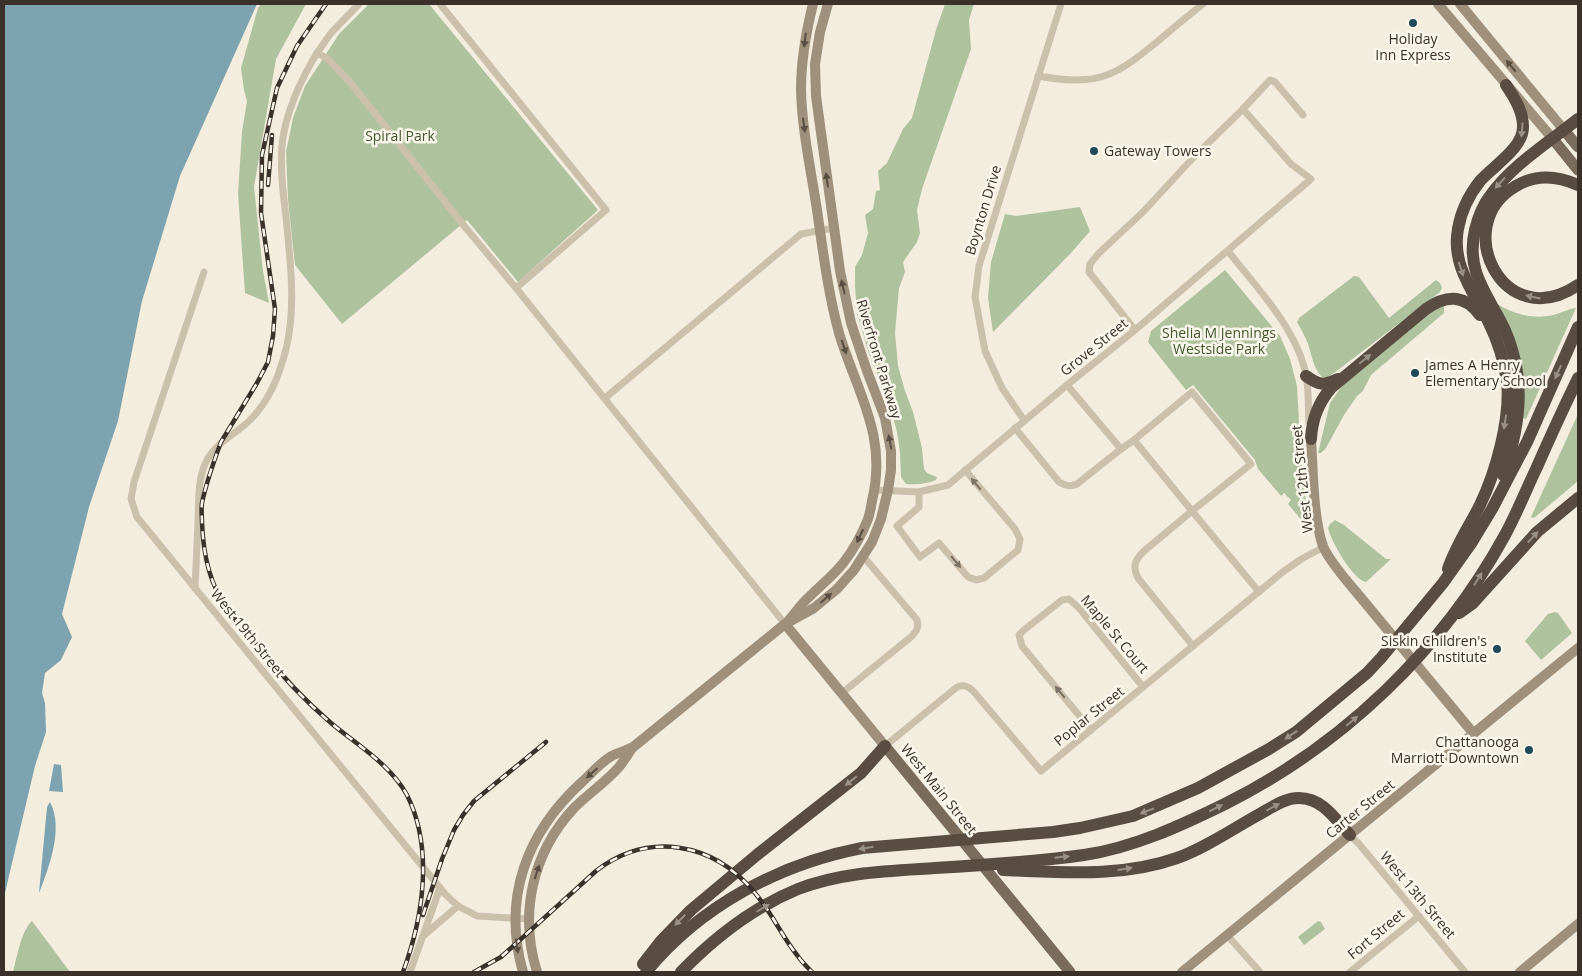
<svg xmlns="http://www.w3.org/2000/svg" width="1582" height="976" viewBox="0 0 1582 976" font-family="'Open Sans',sans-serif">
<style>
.green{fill:#afc29e}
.water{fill:#7da3b0}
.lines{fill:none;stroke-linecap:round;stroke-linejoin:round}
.street{stroke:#cbc0aa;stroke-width:7}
.secondary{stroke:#9f907b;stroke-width:10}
.primary{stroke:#7a6c5b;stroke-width:11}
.highway{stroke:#594d41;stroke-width:12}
.rail-casing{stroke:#39312a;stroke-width:4.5}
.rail{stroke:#faf6eb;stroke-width:2.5;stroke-dasharray:8;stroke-linecap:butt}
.oneway{fill:#584e42}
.oneway2{fill:#999185}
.oneway3{fill:#7b7164}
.poi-dot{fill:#1f4a5a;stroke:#faf6eb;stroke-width:2}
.labels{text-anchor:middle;stroke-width:5;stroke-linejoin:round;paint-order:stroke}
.poi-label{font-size:14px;fill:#39312a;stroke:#faf6eb;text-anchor:start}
.park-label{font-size:14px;fill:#3f572d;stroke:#faf6eb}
.street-label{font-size:14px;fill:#39312a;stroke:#faf6eb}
</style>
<rect width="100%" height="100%" fill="#f3edde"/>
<g class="green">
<path d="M261 4H306L276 59 254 187 263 271 269 303 245 293 238 194 242 132 247 101 244 90 241 68 258 8Z"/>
<path d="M369 4H429L598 210 518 282 467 220 342 324 295 265 288 200 286 152 293 118 305 86 339 34Z"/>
<path d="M945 4H974L969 20 971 49 922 189 917 210 920 233 917 242 903 262 905 272 899 288 895 333 898 366 905 391 913 412 922 448 924 469 927 473 937 477 936 480C926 484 918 485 906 484L901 477 900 452 897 432 889 402 869 354 857 313 855 287V267L862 255 868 233 865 215 873 209 876 191 880 190 878 171 887 163 903 129 912 118 936 30Z"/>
<path d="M1080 207 1090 231 1071 253 993 332 988 298 991 262 1005 214 1016 216Z"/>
<path d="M1225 270 1280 336 1290 359 1297 386 1301 459 1309 529 1288 504 1291 500 1284 493 1281 496 1258 469 1255 460 1193 385 1186 390 1148 342 1151 331Z"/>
<path d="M1354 276 1359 277 1389 318 1436 280 1440 283 1442 288 1440 292 1334 373 1328 377H1322C1313 368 1312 355 1308 344 1305 336 1301 329 1297 322L1299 318Z"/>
<path d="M1492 301C1511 313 1531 320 1553 315 1561 313 1568 309 1576 308L1526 419 1523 418Z"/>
<path d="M1444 306V313L1371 375 1363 391 1357 396 1344 415 1326 448 1321 453H1318L1330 403 1351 373 1424 313Z"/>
<path d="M1578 414V481L1534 518 1531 517Z"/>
<path d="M1335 520 1344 525 1386 559H1391L1366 582C1353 580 1331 541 1328 528L1330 524Z"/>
<path d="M1555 612 1558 613 1572 633 1541 660 1525 641 1548 614Z"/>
<path d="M32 921 70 972H13C17 957 21 931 32 921Z"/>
<path d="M1318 921 1321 922 1325 929 1304 945 1298 937Z"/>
</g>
<g class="water">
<path d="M4 4H257L180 176 142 301 118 421 89 507 62 614 72 637 61 660 45 673 42 693 45 703 46 732 35 766 4 897Z"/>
<path d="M54 764 61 765 63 792 49 791Z"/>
<path d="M50 802C64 828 49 867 39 893L47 807Z"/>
</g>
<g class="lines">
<g class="street">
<path d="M359 4 331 33 317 53 328 59 350 82 465 227 516 288 785 624"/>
<path d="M440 4 606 210 516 288"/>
<path d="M1038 76C1061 80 1084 83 1107 75 1126 68 1143 53 1158 41 1173 28 1188 16 1203 4"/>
<path d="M1243 109 1270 80 1275 82 1303 115"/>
<path d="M1228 251C1257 288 1297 329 1306 375 1309 390 1308 407 1309 422"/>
<path d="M204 272 134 482 131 499 137 517 445 894 458 906 477 916 529 919"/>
<path d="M1067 385 1121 449 1134 440"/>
<path d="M1192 392 1251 464 1192 511 1134 440Z"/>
<path d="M605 398 801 234 834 228"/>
<path d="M1024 420 1002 388 985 351 975 297 979 266 1061 4"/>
<path d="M1015 428 1059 482C1066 486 1070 487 1077 484L1121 449"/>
<path d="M875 490 919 492 948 485 1067 385 1135 330 1311 179 1291 164 1243 109 1191 160 1143 212 1099 253 1090 264 1089 272 1135 330"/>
<path d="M919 492V507L897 526 920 557 939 543 968 577 976 580 984 578 1018 550 1020 539 1015 529 965 470"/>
<path d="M195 588C196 566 197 545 198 523 199 502 197 479 207 460 217 442 234 435 248 422 270 401 280 374 287 345 296 303 290 259 286 217 283 193 280 168 282 145 285 114 301 79 317 53"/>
<path d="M1193 646 1138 578C1132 566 1135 560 1144 551L1192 511 1259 592"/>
<path d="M842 693 912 636C917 630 919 627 917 620L863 556"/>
<path d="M1091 730 1022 646 1019 635 1024 630 1062 600 1069 599 1079 608 1143 687"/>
<path d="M885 746 957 687C965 684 969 687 974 692L1041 771 1284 571 1303 558 1324 547"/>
<path d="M1350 835 1359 844 1465 972"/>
<path d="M1227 935 1260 972"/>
<path d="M423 936 458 906"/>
<path d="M410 972 440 888"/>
<path d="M1350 972 1419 916"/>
</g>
<g class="secondary">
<path d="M1438 4 1553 139"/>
<path d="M1460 4 1564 130"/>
<path d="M1311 439C1313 470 1313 518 1323 546 1329 561 1347 581 1357 593L1474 734"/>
<path d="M789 620C796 612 802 603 809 597 821 585 834 575 844 562 854 549 862 534 868 519 870 513 871 507 872 501 888 435 857 393 839 333 828 293 823 251 817 210 811 170 802 130 801 90 801 61 806 32 813 4"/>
<path d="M785 624 885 746"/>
<path d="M523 972C502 899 526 833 582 782 591 774 600 763 610 757 616 753 625 751 631 748"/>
<path d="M537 972C519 914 532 853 574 808 588 794 606 782 619 767 624 761 628 754 632 748L785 624 814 608 837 589 854 570 872 542 881 519 888 490 891 470V451L885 418 867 371 851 323 840 271 816 96 815 64 820 32 828 4"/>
<path d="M1182 972 1578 648"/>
<path d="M1520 972 1578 924"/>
</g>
<g class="primary">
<path d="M1564 130 1578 147"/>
<path d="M1553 139 1578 170"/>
<path d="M885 746 1070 972"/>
</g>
<g class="highway">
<path d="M1578 185C1558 176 1536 174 1516 186 1449 224 1503 336 1578 285"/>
<path d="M1306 376C1319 385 1323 386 1338 379"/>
<path d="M1311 439C1312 419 1318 403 1331 388L1426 309C1446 295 1464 294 1480 315"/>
<path d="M1503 475C1516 439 1524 400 1515 361 1512 348 1507 333 1501 322 1484 290 1466 268 1475 230 1478 218 1482 206 1490 196 1512 165 1549 142 1578 119"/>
<path d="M1448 569C1456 545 1469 527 1480 505 1496 472 1511 418 1507 381 1504 361 1498 341 1489 323 1474 292 1451 265 1458 229 1461 211 1469 195 1480 181 1493 166 1524 148 1523 126 1523 111 1514 97 1506 85"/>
<path d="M1459 613 1473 603 1537 532 1578 498"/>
<path d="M1003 870C1061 872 1121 878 1177 858 1205 848 1231 830 1258 815 1271 808 1284 798 1299 798 1323 798 1336 820 1350 835"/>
<path d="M643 964 661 941 691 910 758 854 861 773 885 746"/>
<path d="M646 972C700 906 779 864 862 848L1053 832 1080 828 1133 816 1198 788 1269 749 1296 732 1367 673 1381 658 1443 583 1472 542 1492 509 1527 442 1578 327"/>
<path d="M681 972C713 939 754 907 798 889 842 872 888 871 935 868 985 865 1035 862 1084 855 1133 848 1182 825 1225 804 1343 745 1442 650 1505 535 1517 513 1526 490 1537 467 1550 437 1564 407 1578 378"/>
</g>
<g class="rail-casing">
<g id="rail">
<path d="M326 4 297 46 277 88 262 155 261 213 275 309 273 336 268 362 257 383 221 442C214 461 206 483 202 503 201 509 202 516 202 522 203 551 209 584 227 608 236 621 247 634 258 646 280 674 304 700 331 723 357 745 390 764 407 795 434 849 423 918 403 972"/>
<path d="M268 185 272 135"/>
<path d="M423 915 442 859 454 830 463 815 474 801 546 742"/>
<path d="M474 972 501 957 596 871C648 831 713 842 754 892 771 911 781 935 797 955 801 961 807 967 812 972"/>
</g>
</g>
<use href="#rail" class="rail"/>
</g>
<defs><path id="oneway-solid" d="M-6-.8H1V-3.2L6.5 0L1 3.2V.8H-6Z" transform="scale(1.25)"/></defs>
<g class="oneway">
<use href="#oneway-solid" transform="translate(805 40) rotate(97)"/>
<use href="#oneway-solid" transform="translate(1511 66) rotate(-130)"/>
<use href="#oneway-solid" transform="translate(804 125) rotate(82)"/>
<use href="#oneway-solid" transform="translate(827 180) rotate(-98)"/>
<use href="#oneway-solid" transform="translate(843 287) rotate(-103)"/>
<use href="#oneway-solid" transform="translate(844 347) rotate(71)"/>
<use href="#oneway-solid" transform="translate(890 442) rotate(-101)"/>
<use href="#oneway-solid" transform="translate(860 536) rotate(116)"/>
<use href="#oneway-solid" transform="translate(826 598) rotate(-41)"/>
<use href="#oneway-solid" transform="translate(592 773) rotate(138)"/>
<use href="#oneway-solid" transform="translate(537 872) rotate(-72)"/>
<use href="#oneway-solid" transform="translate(517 946) rotate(82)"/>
</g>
<g class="oneway2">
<use href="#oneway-solid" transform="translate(1522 130) rotate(95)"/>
<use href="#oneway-solid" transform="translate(1500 183) rotate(132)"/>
<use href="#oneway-solid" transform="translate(1461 269) rotate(71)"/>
<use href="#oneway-solid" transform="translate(1533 297) rotate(-168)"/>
<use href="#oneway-solid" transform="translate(1365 359) rotate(-39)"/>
<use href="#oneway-solid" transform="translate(1558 372) rotate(114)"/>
<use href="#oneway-solid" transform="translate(1505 422) rotate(99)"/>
<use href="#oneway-solid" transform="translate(1533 537) rotate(-47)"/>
<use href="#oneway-solid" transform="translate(1478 579) rotate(-58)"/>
<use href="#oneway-solid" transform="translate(1352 721) rotate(-40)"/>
<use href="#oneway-solid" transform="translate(1291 735) rotate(146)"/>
<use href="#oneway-solid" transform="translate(851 781) rotate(141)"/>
<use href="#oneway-solid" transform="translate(1273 807) rotate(-28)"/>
<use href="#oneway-solid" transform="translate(1216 808) rotate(-26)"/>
<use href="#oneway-solid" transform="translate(1147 811) rotate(159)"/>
<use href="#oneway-solid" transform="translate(866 848) rotate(171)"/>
<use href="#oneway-solid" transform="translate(1062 857) rotate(-6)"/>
<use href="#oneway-solid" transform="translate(1125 869) rotate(-8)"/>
<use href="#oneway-solid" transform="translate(763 908) rotate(-30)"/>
<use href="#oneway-solid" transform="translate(680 920) rotate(135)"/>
</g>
<g class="oneway3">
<use href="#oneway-solid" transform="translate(976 484) rotate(-130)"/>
<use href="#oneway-solid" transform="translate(956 562) rotate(50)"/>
<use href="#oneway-solid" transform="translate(1060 692) rotate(-130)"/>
</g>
<g class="poi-dot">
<circle cx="1413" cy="23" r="5"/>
<circle cx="1094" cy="151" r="5"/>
<circle cx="1415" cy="373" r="5"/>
<circle cx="1497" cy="649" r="5"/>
<circle cx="1529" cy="750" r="5"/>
</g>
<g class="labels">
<g class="poi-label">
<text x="1413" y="44" text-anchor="middle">Holiday<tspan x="1413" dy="16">Inn Express</tspan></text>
<text x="1104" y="156">Gateway Towers</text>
<text x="1425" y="370">James A Henry<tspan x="1425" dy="16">Elementary School</tspan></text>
<text x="1487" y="646" text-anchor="end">Siskin Children's<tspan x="1487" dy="16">Institute</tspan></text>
<text x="1519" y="747" text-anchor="end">Chattanooga<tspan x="1519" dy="16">Marriott Downtown</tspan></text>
</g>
<g class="park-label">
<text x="400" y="141">Spiral Park</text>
<text x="1219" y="338">Shelia M Jennings<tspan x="1219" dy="16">Westside Park</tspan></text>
</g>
<g class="street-label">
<text transform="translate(983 210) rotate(-73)" y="5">Boynton Drive</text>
<text transform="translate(1094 347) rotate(-39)" y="5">Grove Street</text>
<text transform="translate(879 359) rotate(73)" y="5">Riverfront Parkway</text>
<text transform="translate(1302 479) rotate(-96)" y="5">West 12th Street</text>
<text transform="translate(248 633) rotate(51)" y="5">West 19th Street</text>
<text transform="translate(1115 634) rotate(50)" y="5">Maple St Court</text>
<text transform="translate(1089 716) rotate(-39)" y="5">Poplar Street</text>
<text transform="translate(939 789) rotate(51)" y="5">West Main Street</text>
<text transform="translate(1360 809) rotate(-39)" y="5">Carter Street</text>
<text transform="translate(1418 895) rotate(50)" y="5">West 13th Street</text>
<text transform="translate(1376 934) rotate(-40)" y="5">Fort Street</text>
</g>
</g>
<rect width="1582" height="976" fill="none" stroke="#39312a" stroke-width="10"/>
</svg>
